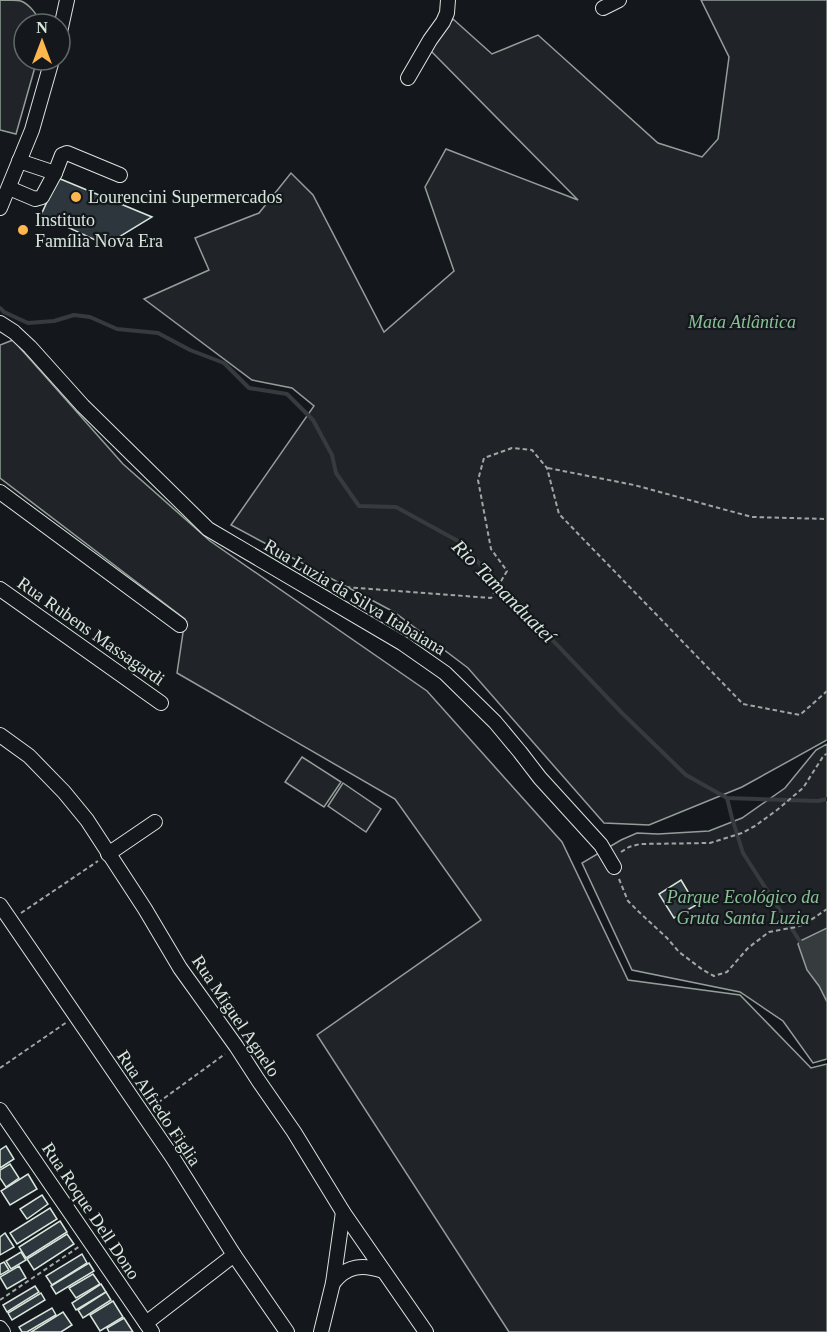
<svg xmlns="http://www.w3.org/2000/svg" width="827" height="1332" viewBox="0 0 827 1332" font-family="'Times New Roman',serif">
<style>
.green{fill:#202428;stroke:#939e99;stroke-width:1.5}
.water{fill:#363b3e;stroke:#939e99;stroke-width:1.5}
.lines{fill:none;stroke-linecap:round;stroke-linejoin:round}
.stream{stroke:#363b3e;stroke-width:4}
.building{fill:#2c363c;stroke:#d8e6dc;stroke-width:1.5}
.minor-casing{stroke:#d8e6dc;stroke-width:16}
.path{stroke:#9da8a2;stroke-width:2;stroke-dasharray:4.5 3;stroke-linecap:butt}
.minor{stroke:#14181c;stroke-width:14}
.poi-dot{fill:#ffb74d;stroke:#14181c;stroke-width:2}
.labels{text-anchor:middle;stroke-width:4.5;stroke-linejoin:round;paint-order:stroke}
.poi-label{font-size:18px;fill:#d8e6dc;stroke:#14181c;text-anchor:start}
.park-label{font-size:18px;font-style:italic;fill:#8ac095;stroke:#14181c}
.street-label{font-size:18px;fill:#d8e6dc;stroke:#14181c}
.water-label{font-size:20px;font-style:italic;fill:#d8e6dc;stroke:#14181c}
</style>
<rect width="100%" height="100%" fill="#14181c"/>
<g class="green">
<path d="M0 0C6 0 15 0 21 1 29 4 39 16 40 24H24V60H37L16 134 0 130Z"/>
<path d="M701 0H827V740L742 787 649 825 604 823 468 668 394 612 231 525 314 406 292 388 252 380 144 299 209 270 195 238 259 213 291 173 313 195 384 332 454 271 425 187 446 149 578 200 428 48 453 19 492 54 538 35 658 143 702 157 718 139 729 57Z"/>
<path d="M13 340 123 464 210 541 427 691 562 842 628 980 740 995 811 1068 827 1064V1332H509L317 1035 481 920 395 799 177 673 185 619 0 478V345Z"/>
<path d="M827 744V1059L813 1063 783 1021 740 992 632 970 582 863 621 840 637 833 658 834 709 831 742 818 785 788 816 750Z"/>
<path d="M302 757 341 782 324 807 285 782Z"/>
<path d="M343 783 381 809 366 832 328 806Z"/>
</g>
<path class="water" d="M827 928V1002L819 986 807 970 798 944 800 941Z"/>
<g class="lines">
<g class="stream">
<path d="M0 308 4 312 28 323 54 321 74 315 90 317 117 329 158 333 190 350 224 363 249 388 287 394 313 420 332 455 336 473 359 506 396 507 458 541 622 713 686 775 727 798 818 801 827 799"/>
<path d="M727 798 732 818 743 853 801 943"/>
</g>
</g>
<g class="building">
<path d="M58 178 152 217 106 245 41 215Z"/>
<path d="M681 880 696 905 674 918 659 894Z"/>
<path d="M6 1146 14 1159 0 1168V1150Z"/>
<path d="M10 1164 19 1178 6 1187 0 1178V1170Z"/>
<path d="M28 1174 37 1189 10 1205 1 1191Z"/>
<path d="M42 1195 48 1204 27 1219 20 1209Z"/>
<path d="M50 1208 57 1219 17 1244 10 1233Z"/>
<path d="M60 1221 67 1232 26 1258 19 1247Z"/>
<path d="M5 1233 14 1247 0 1255V1237Z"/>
<path d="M67 1234 74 1244 34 1270 27 1259Z"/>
<path d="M21 1252 26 1260 11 1269 6 1261Z"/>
<path d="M82 1254 87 1263 52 1285 46 1276Z"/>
<path d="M4 1262 9 1270 0 1275V1264Z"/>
<path d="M89 1263 94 1271 56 1294 51 1286Z"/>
<path d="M19 1266 26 1278 7 1289 0 1277Z"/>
<path d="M93 1274 100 1284 76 1298 69 1288Z"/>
<path d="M101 1284 106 1292 76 1310 72 1303Z"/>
<path d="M35 1286 39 1292 7 1312 3 1305Z"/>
<path d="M106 1292 111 1300 83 1318 78 1310Z"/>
<path d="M41 1293 45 1300 12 1320 8 1313Z"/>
<path d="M113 1301 123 1317 100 1331 90 1315Z"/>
<path d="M52 1308 56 1315 27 1332H22L19 1327Z"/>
<path d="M63 1312 72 1325 61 1332H31Z"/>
<path d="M124 1318 133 1332H109L107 1328Z"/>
</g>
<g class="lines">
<g class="minor-casing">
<g id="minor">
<path d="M603 8 619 0"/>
<path d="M60 32 67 0"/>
<path d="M408 78 430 40 443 22 447 13 448 0"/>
<path d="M19 161 55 173 62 155 67 153 120 175"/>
<path d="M9 188 35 199 42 197 55 173"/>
<path d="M0 208 32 130 52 60"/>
<path d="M0 323 14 332 30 347 83 406 208 529 402 643 445 673 495 722 520 752 540 778 601 845 614 867"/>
<path d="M0 492 180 625"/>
<path d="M0 589 161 703"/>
<path d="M0 735 29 756 64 792 87 820 145 909 180 968 236 1046 258 1080 294 1132 343 1212 426 1332"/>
<path d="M108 854 155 822"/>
<path d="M0 905 173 1158 234 1255 287 1332"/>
<path d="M0 1110 152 1332"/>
<path d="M333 1283C347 1265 363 1264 383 1271"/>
<path d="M146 1323 234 1255"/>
<path d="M0 1328 3 1332"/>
<path d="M321 1332 333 1283 343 1212"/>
</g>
</g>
<g class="path">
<path d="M548 468 634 485 752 517 827 519"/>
<path d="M331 586 491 598 507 571 491 549 478 480 484 458 512 448 532 450 547 468 559 514 743 704 800 715 827 691"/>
<path d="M621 852 629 847 640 844 710 843 742 833 755 826 777 810 803 788 824 755 827 754"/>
<path d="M619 879 628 901 639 912 667 938 679 952 703 970 714 976 727 972 748 948 769 932 796 927 805 924 827 909"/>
<path d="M21 913 98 861"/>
<path d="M0 1068 67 1022"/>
<path d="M152 1107 225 1054"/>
<path d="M0 1300 80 1246"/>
</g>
<use href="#minor" class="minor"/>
</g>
<g class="poi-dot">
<circle cx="76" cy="197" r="6"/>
<circle cx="23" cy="230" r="6"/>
</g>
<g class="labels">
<g class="poi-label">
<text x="88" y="203">Lourencini Supermercados</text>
<text x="35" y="226">Instituto<tspan x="35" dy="21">Família Nova Era</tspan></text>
</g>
<g class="park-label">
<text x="742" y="328">Mata Atlântica</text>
<text x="743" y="903">Parque Ecológico da<tspan x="743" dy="21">Gruta Santa Luzia</tspan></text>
</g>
<g class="street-label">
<text transform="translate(355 597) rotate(31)" y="6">Rua Luzia da Silva Itabaiana</text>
<text transform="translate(91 631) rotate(35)" y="6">Rua Rubens Massagardi</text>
<text transform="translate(236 1016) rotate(56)" y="6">Rua Miguel Agnelo</text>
<text transform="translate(159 1108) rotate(56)" y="6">Rua Alfredo Figlia</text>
<text transform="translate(91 1211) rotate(56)" y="6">Rua Roque Dell Dono</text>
</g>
<g class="water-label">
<text transform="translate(504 591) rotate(45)" y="7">Rio Tamanduateí</text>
</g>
</g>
<g transform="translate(42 42)"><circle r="28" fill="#14181c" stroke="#626a69" stroke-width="1.5"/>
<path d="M0-4.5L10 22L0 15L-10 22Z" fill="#ffb74d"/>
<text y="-9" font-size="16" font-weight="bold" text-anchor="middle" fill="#d8e6dc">N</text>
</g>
</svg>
